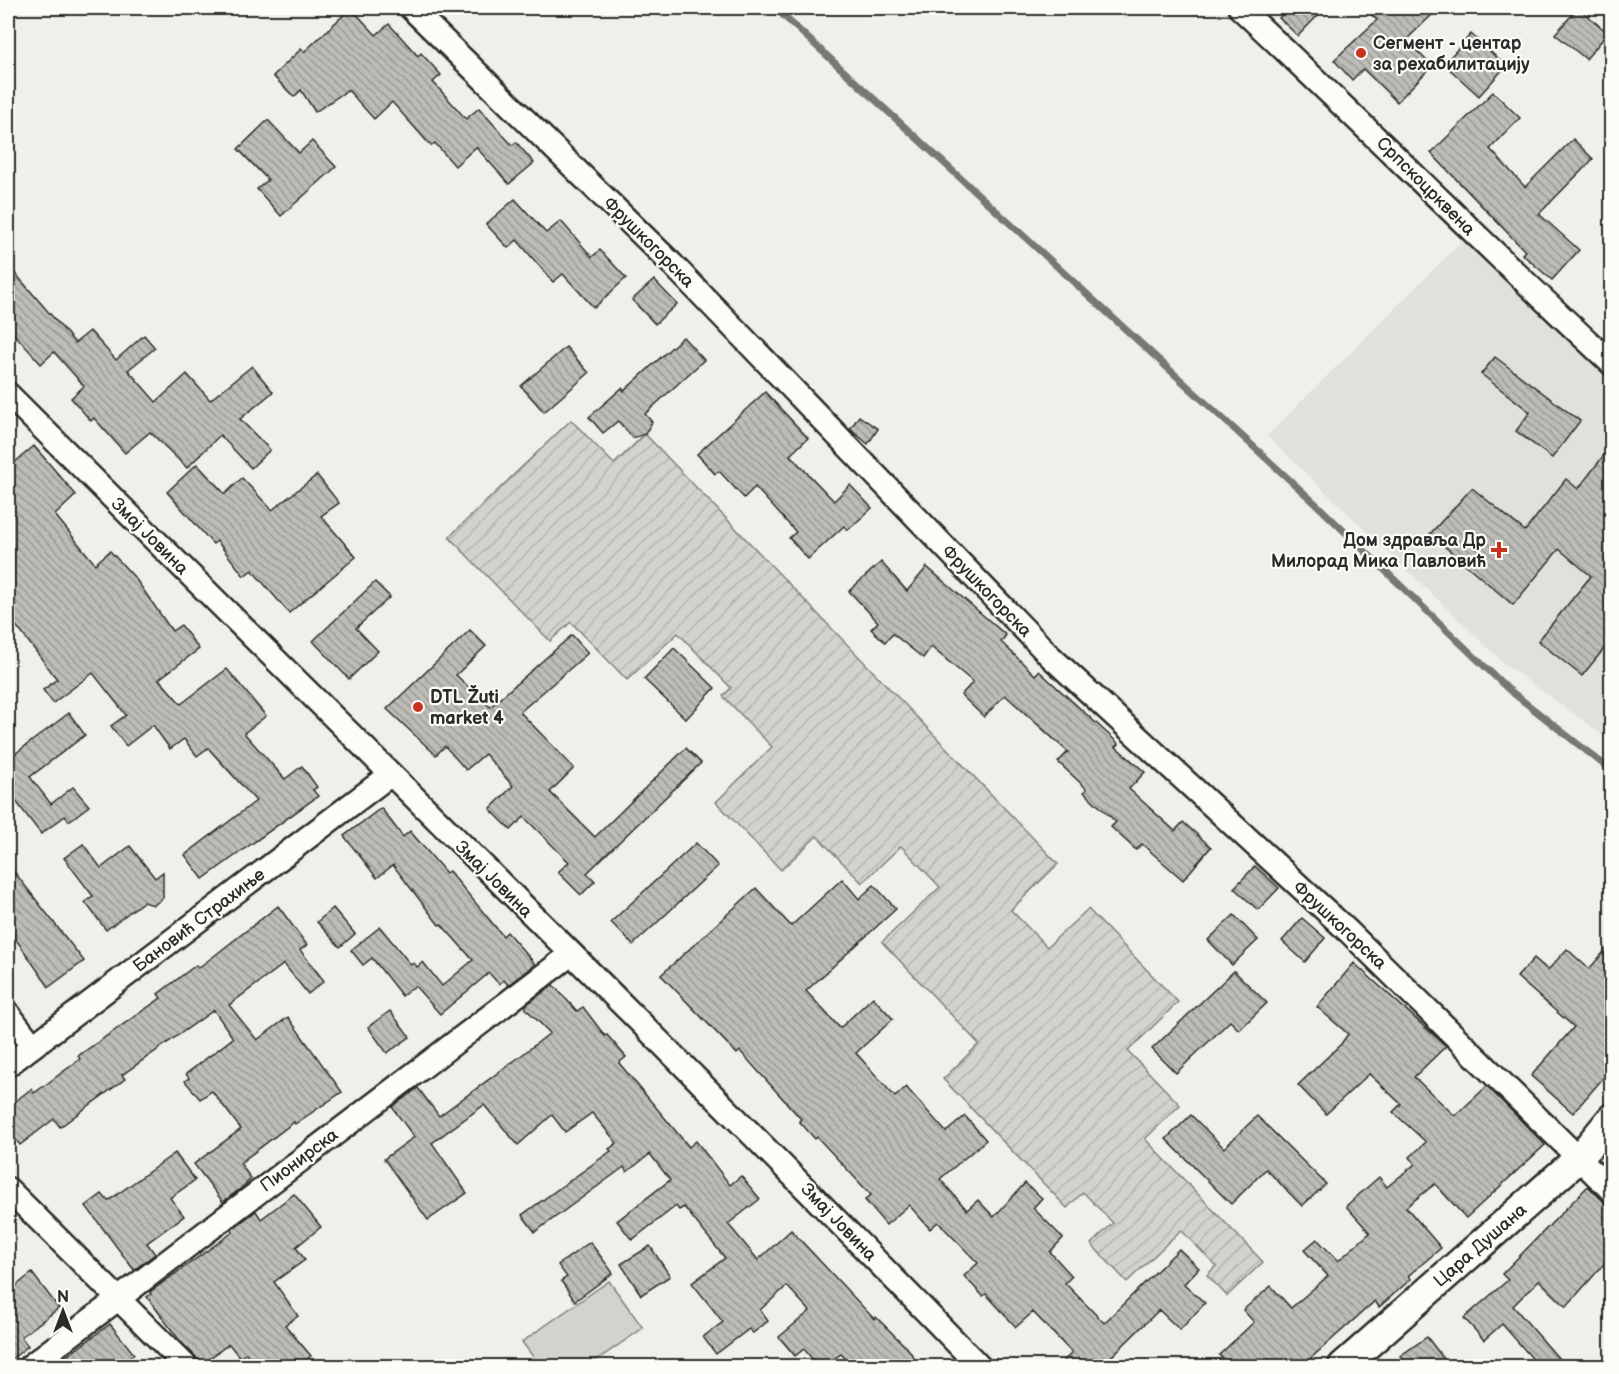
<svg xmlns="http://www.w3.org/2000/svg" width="1619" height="1374" viewBox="0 0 1619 1374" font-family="'Balsamiq Sans',sans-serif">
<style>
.built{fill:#e1e0dc}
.grass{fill:#d3d2cf;stroke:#7f7e7d;stroke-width:1.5}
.garden{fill:url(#garden-furrows);stroke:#7f7e7d;stroke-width:1.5}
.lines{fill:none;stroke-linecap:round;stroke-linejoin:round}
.stream{stroke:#777775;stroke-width:7}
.building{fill:url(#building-back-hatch);stroke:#2b2b2b;stroke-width:1.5}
.minor-casing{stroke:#2b2b2b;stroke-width:27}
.major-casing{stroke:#2b2b2b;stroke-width:33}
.minor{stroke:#fdfcf7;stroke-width:22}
.major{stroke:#fdfcf7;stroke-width:28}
.poi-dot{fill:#c8321e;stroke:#fdfcf7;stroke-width:2}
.labels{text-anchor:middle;stroke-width:4.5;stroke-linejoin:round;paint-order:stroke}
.poi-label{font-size:18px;font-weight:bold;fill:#2b2b2b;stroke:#fdfcf7;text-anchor:start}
.street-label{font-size:18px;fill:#2b2b2b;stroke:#fdfcf7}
</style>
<defs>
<pattern id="garden-furrows" width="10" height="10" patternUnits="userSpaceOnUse" patternTransform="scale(1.5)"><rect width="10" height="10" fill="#d3d2cf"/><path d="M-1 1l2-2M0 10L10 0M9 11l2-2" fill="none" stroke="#b5b4b2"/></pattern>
<pattern id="building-back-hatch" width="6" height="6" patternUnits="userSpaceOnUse" patternTransform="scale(1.5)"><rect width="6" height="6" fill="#bdbcb8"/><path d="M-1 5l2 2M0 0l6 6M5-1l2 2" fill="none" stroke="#9a9996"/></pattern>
</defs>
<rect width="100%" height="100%" fill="#f0efeb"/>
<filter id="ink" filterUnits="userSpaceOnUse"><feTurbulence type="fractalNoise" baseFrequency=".0167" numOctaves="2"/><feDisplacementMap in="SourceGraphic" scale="12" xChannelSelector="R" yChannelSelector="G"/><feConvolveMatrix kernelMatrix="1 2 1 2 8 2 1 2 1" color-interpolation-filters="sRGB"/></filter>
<g filter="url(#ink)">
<path class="built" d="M1472 231 1611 364V741L1506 665 1267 436Z"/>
<path class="grass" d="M609 1281 643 1328 588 1366H540L522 1342Z"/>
<path class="garden" d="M571 420 614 464 645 434 1058 864 1011 910 1047 947 1088 909 1178 1002 1128 1051 1180 1105 1145 1139 1263 1262 1227 1296 1207 1275 1216 1266 1181 1230 1127 1282 1091 1244 1113 1223 1083 1192 1067 1208 943 1079 979 1044 882 942 940 887 901 846 862 883 817 836 781 870 716 802 772 747 723 696 731 688 678 633 627 680 571 622 550 641 449 537Z"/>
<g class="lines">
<path class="stream" d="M775 8 1316 504 1508 689 1612 771"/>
</g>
<g class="building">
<path d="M351 8 376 35 389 24 418 56 421 53 441 75 433 82 466 119 479 108 512 145 516 142 534 163 509 184 476 147 455 166 435 143 431 146 392 102 374 119 348 90 315 112 301 90 294 97 273 76 301 49 304 52Z"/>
<path d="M1289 8H1325L1298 36 1279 18Z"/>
<path d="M1365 8H1439L1406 40 1432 66 1397 102 1363 69 1352 80 1334 60 1377 20Z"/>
<path d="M1578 8 1608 33 1586 59 1555 34Z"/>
<path d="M1471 34 1506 66 1479 96 1444 64Z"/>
<path d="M1493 92 1520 118 1490 149 1525 187 1573 139 1593 159 1539 214 1579 250 1552 280 1522 254 1525 251 1431 153Z"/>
<path d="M268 120 299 153 312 141 336 167 281 216 257 189 268 180 238 149Z"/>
<path d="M515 199 546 233 561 221 592 257 600 250 626 278 594 308 563 274 553 282 517 240 508 248 486 224Z"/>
<path d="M8 265 75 343 90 331 116 360 144 335 155 348 128 370 156 402 187 374 210 400 252 366 273 392 240 419 270 450 251 468 220 435 187 468 150 432 125 453 94 418 91 421 71 398 84 386 54 352 41 364 8 327Z"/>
<path d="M654 280 677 304 655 324 632 300Z"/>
<path d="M683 337 704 360 645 414 652 422 645 434 633 438 618 421 603 433 589 417 622 388 624 391Z"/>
<path d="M566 347 589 373 544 412 521 386Z"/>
<path d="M1495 357 1580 421 1552 458 1516 431 1530 412 1481 374Z"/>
<path d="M765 392 808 438 790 455 834 501 850 485 872 508 848 530 844 526 808 559 789 538 796 532 755 487 744 498 719 471 715 474 697 454Z"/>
<path d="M859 416 878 429 868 444 850 429Z"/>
<path d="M34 446 76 495 55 515 95 564 110 551 135 578 172 631 181 625 199 649 159 679 181 704 227 669 266 716 244 733 285 779 302 766 317 787 313 790 318 796 203 879 185 855 256 801 208 748 197 756 184 739 170 749 153 725 126 746 111 726 126 715 93 673 53 703 43 690 57 679 8 615V468Z"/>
<path d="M1611 446V640L1582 676 1538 641 1591 576 1559 549 1513 605 1430 534 1472 488 1525 531 1566 479 1578 489Z"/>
<path d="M197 464 225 494 242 478 272 510 317 475 339 503 321 516 356 557 289 613 252 570 244 576 217 541 213 544 167 492Z"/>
<path d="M881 562 907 591 927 567 1006 635 1001 642 1035 675 1039 671 1119 744 1116 747 1145 772 1129 789 1175 831 1183 822 1211 847 1183 880 1142 844 1136 850 1111 827 1116 822 1084 792 1087 789 1058 762 1068 752 1005 695 984 717 961 695 973 682 931 647 923 658 893 634 885 642 871 629 878 622 849 591Z"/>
<path d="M375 582 390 597 356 628 378 651 349 679 313 641Z"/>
<path d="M470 630 486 646 456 675 490 707 572 635 588 653 520 712 574 768 550 792 595 837 686 748 701 763 587 873 595 881 581 895 558 872 569 862 524 817 511 830 490 809 513 786 485 754 466 770 445 746 436 755 387 709Z"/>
<path d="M674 648 715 688 686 719 644 679Z"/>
<path d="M69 713 85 735 30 777 51 804 73 787 89 806 69 821 65 816 41 834 8 791V759Z"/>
<path d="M381 808 403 837 410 831 446 873 449 871 503 936 507 932 535 964 508 985 504 980 499 984 489 973 440 1014 415 986 402 996 372 958 363 965 351 950 380 927 411 965 414 963 417 967 423 962 442 986 473 960 441 924 439 925 393 865 377 878 344 836Z"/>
<path d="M696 843 718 866 633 945 611 922Z"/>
<path d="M83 844 101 868 130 846 155 878 163 872V898L154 905 143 902 106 930 85 902 93 896 64 858Z"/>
<path d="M8 864 84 961 49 987 8 928Z"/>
<path d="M1255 866 1279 888 1258 910 1234 888Z"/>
<path d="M842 879 859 899 874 885 896 909 806 991 840 1028 873 997 893 1019 856 1053 895 1097 906 1087 946 1132 965 1116 986 1140 940 1179 967 1210 978 1200 994 1217 1025 1183 1042 1198 1033 1208 1063 1238 1050 1252 1072 1276 1065 1283 1104 1323 1179 1249 1199 1268 1184 1284 1205 1303 1180 1330 1159 1310 1110 1358 1119 1366H1058L1072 1353 1033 1312 1016 1327 986 1294 983 1296 964 1276 978 1263 938 1222 930 1229 909 1205 886 1225 865 1200 871 1195 817 1137 815 1139 799 1121 801 1119 740 1051 737 1054 661 975 756 888 791 926Z"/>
<path d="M278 906 307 945 300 950 324 981 308 994 284 964 229 1005 257 1040 288 1017 342 1092 295 1124 294 1122 240 1163 251 1179 240 1189 223 1202 194 1164 241 1129 212 1091 200 1099 185 1081 189 1078 186 1074 233 1038 214 1010 122 1075 125 1079 60 1127 54 1119 20 1145 8 1129V1107L31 1089 34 1093 44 1086 80 1059 78 1056 161 998 158 994 196 965 198 968 214 956Z"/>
<path d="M333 908 355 934 340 947 317 922Z"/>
<path d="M1234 915 1258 940 1232 965 1208 940Z"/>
<path d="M1302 918 1325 938 1305 962 1282 941Z"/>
<path d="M1611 944V1069L1573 1113 1531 1076 1574 1027 1517 977 1534 958 1548 970 1567 949 1589 969Z"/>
<path d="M1354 963 1446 1046 1414 1077 1455 1116 1487 1086 1545 1145 1466 1218 1435 1184 1406 1207 1441 1248 1408 1276 1411 1279 1379 1307 1375 1301 1302 1366H1230L1219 1355 1254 1322 1243 1310 1271 1286 1291 1308 1328 1276 1304 1250 1317 1239 1338 1261 1370 1233 1346 1206 1379 1177 1387 1187 1415 1164 1410 1157 1426 1142 1393 1112 1401 1104 1369 1074 1326 1114 1298 1085 1341 1044 1348 1034 1317 1007Z"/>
<path d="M1234 971 1267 1003 1239 1030 1230 1021 1176 1073 1152 1049Z"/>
<path d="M553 985 577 1011 583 1007 605 1036 607 1035 626 1057 619 1063 689 1147 696 1141 730 1185 741 1176 760 1199 728 1224 758 1260 791 1230 874 1319 876 1317 909 1350 919 1366H853L841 1354 824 1366H818L804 1349 795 1356 779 1337 810 1311 787 1286 760 1310 768 1321 753 1333 749 1329 716 1354 703 1337 723 1322 692 1283 725 1258 684 1207 679 1210 676 1206 632 1240 617 1221 670 1180 650 1154 627 1172 624 1167 535 1232 522 1215 611 1151 609 1149 617 1143 592 1113 565 1132 552 1115 518 1145 484 1105 432 1143 467 1193 428 1220 384 1159 414 1137 392 1107 418 1088 439 1116 518 1058 550 1033 526 1009V1005Z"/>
<path d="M390 1011 410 1037 387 1053 368 1027Z"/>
<path d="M1191 1115 1224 1148 1257 1116 1326 1184 1302 1206 1266 1169 1231 1204 1166 1139Z"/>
<path d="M175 1153 195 1180 170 1198 184 1216 147 1243 155 1254 134 1270 86 1206 102 1194 108 1201Z"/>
<path d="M1588 1186 1603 1201 1611 1205V1256L1566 1307 1539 1280 1513 1306 1559 1359 1550 1366H1539L1502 1324 1484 1340 1464 1318 1508 1280 1502 1274Z"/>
<path d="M294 1194 321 1227 296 1247 305 1260 274 1282 298 1316 285 1325 311 1356 298 1366H257L246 1353 240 1358 229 1344 199 1366 196 1357 180 1341 147 1297 151 1294 150 1292 233 1232 231 1230 256 1211 261 1219Z"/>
<path d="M590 1242 613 1273 575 1301 561 1281 567 1277 558 1265Z"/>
<path d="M650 1246 670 1276 641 1295 621 1264Z"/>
<path d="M32 1273 59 1308 21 1337 28 1346 8 1362V1292Z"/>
<path d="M110 1324 134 1354 117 1366H54Z"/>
<path d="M1427 1337 1449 1366H1408L1400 1356Z"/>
</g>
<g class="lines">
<g class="minor-casing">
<g id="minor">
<path d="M411 8 673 265 1051 657 1349 932 1612 1191"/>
<path d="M1240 8C1365 125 1486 247 1612 364"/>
<path d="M8 394C332 717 660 1037 979 1366"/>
<path d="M8 1013 33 1046"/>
<path d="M8 1065 390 775"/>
<path d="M8 1189 186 1366"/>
<path d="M30 1366 570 955"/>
</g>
</g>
<g class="major-casing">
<path id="major" d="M1343 1366 1580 1157 1612 1118"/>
</g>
<use href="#minor" class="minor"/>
<use href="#major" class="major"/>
</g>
</g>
<g class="poi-dot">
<circle cx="1361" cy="53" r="6"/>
<path d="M1496 541h6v6h6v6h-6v6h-6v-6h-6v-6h6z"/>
<circle cx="418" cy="707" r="6"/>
</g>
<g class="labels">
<g class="poi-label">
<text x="1373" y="49">Сегмент - центар<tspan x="1373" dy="21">за рехабилитацију</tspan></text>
<text x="1486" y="546" text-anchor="end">Дом здравља Др<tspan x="1486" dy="21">Милорад Мика Павловић</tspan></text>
<text x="430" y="703">DTL Žuti<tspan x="430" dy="21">market 4</tspan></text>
</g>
<g class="street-label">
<text transform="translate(1426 186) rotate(45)" y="6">Српскоцрквена</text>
<text transform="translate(649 242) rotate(45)" y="6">Фрушкогорска</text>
<text transform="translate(150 536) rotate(45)" y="6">Змај Јовина</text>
<text transform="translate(987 591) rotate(46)" y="6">Фрушкогорска</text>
<text transform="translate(494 879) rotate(45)" y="6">Змај Јовина</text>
<text transform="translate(199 920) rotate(-37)" y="6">Бановић Страхиње</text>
<text transform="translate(1340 925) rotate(43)" y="6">Фрушкогорска</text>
<text transform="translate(299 1160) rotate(-37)" y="6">Пионирска</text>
<text transform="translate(839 1222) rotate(46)" y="6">Змај Јовина</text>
<text transform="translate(1480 1245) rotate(-41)" y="6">Цара Душана</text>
</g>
</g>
<rect width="1619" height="1374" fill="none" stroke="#fdfcf7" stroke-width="30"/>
<rect x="15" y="15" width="1589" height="1344" fill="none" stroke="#2b2b2b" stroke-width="2" filter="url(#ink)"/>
<g transform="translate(63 1311)" stroke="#fdfcf7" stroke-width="4.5" paint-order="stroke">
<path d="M0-4.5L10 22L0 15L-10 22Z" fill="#2b2b2b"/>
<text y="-9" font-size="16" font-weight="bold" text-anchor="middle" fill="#2b2b2b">N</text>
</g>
</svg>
